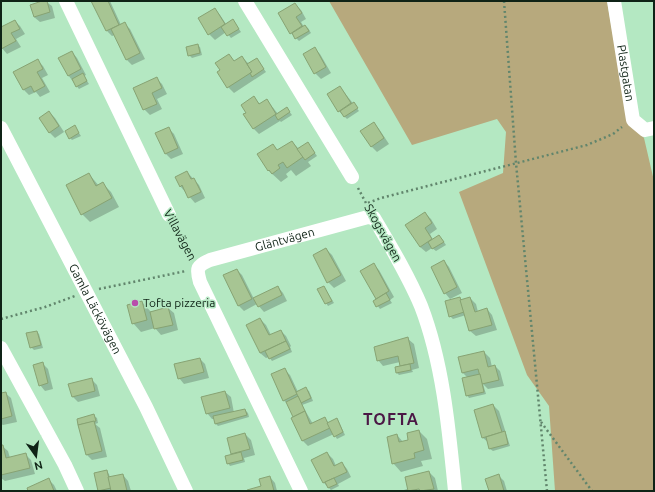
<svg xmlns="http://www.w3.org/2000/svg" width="655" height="492" viewBox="0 0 655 492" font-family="Ubuntu,sans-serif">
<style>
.green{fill:#b7a97d}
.shadow{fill:#0003}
.building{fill:#a7c593;stroke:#87a373}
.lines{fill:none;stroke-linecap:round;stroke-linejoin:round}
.path{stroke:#61856c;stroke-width:2.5;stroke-dasharray:2 3;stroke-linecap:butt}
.minor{stroke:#fff;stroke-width:14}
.poi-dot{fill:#b94cab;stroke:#b4e8c2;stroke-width:1.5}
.labels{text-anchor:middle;stroke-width:3;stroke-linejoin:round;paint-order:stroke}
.street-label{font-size:12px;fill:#0f2316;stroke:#b4e8c2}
.poi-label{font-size:12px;fill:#0f2316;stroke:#b4e8c2;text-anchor:start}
.district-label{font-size:16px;font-weight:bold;letter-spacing:1px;fill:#4b1745;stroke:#b4e8c2}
</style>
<rect width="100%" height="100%" fill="#b4e8c2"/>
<path class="green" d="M329 1H607L628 120 644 138 654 181V491H555L549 406 527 375 459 192 503 173 506 132 497 119 412 145Z"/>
<g class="shadow">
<path d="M45 1 52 6 55 18 40 22 34 17Z"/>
<path d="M93 1H110L121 25 124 23 130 29 145 59 132 65 127 60 115 35 112 36 107 31Z"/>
<path d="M295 4 301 10 306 19 301 22 304 27 305 26 308 28 311 33 299 41 291 33Z"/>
<path d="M215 9 220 15 226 24 235 23 241 32 231 38 226 32 215 40 209 34Z"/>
<path d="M15 21 20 26 25 34 16 39 21 47 7 54 1 47V28Z"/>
<path d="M197 45 200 47 202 55 192 58 189 55Z"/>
<path d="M315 49 320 54 331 73 321 79 315 73Z"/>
<path d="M72 52 77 58 86 75 84 76 89 84 79 89 68 75Z"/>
<path d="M229 55 235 62 242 57 249 64 259 62 266 72 234 93 228 87 221 71Z"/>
<path d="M37 60 43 66 48 75 42 78 50 92 40 97 36 92 29 95 24 90 15 73Z"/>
<path d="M157 79 162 84 167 94 157 99 162 109 150 115 144 109Z"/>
<path d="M340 87 359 111 347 119 339 111Z"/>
<path d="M254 98 261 105 267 100 278 114 289 111 292 115 281 122 280 121 259 134 253 128 247 113Z"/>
<path d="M49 112 55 118 64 132 55 138 50 133 40 118Z"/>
<path d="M374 123 379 129 389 144 377 152 371 146Z"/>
<path d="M75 127 81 136 72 140 70 138Z"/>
<path d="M168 128 174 134 183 154 171 159 166 154 156 134Z"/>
<path d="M292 142 299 149 310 146 317 156 308 162 311 166 296 176 291 170 286 174 288 177 281 182 269 171 259 155 273 146 278 151Z"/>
<path d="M187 172 199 185 205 198 195 203 180 186Z"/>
<path d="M89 174 99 186 103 184 111 192 119 207 90 222 82 214Z"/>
<path d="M425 213 431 219 437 229 430 234 433 240 442 239 446 245 436 251 432 248 426 252 420 247Z"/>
<path d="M326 249 332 255 346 281 334 288 328 282Z"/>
<path d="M444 261 449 267 462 293 450 299 445 293Z"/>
<path d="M373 264 379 270 394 297 390 300 392 303 380 309 374 301 377 300 361 271Z"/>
<path d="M237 270 242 275 254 299 278 287 283 293 287 301 264 312 257 304 244 311 238 305Z"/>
<path d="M324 287 334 303 328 306 318 290Z"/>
<path d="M470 298 476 304 478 312 487 309 492 315 497 330 476 336 470 331 466 315 453 319 450 316 461 301Z"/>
<path d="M142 302 151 312 168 308 174 313 178 330 161 335 155 328 141 332 133 323Z"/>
<path d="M260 319 266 325 271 335 281 331 286 336 291 346 290 347 292 352 272 361 269 357 266 358 260 353Z"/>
<path d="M37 332 39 334 43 348 34 350 31 347Z"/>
<path d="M408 339 414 344 419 368 412 370 413 372 399 375 397 373 402 366 400 362 383 366 378 360Z"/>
<path d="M484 352 490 358 492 367 495 366 500 371 504 386 488 389 483 384 486 394 469 398 467 395 468 378 462 372Z"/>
<path d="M200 359 205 364 209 378 184 384 179 378Z"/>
<path d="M43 364 48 369 53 389 45 391 40 385Z"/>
<path d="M284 369 290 375 298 392 306 389 309 391 313 401 302 405 313 424 324 418 329 423 337 419 339 422 345 435 337 439 334 434 308 446 302 440 294 417 289 405 283 400Z"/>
<path d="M91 379 97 385 100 396 78 402 72 396Z"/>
<path d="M225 392 231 397 234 413 245 410 248 413 249 417 218 426 216 424 214 419H212L207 413Z"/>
<path d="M5 393 11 398 17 422 3 425 1 424V394Z"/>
<path d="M493 405 499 411 510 446 493 451 490 449 489 443 483 438 475 411Z"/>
<path d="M94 416 97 418 98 423 95 424 100 428 107 457 92 460 87 455Z"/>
<path d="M419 431 427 439 432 459 421 461 423 466 401 472 393 463 397 435 403 442 410 440Z"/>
<path d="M245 434 251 440 255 455 244 458 245 462 230 466 228 463 233 455 232 454Z"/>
<path d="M1 446H2L8 451 10 458 25 454 31 460 35 474 5 481 1 478Z"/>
<path d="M327 453 333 459 336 466 342 463 347 469 351 477 338 484 339 486 331 490 324 483 313 460Z"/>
<path d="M106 471 109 474 110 478 123 475 128 481 131 491H99Z"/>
<path d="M429 472 435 478 438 491H414L425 488 412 489V491H401L407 489 409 491 406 478Z"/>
<path d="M499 476 504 481 507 491H490Z"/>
<path d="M270 477 275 483 277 491H248L262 487Z"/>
<path d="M49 480 54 485 57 491H29Z"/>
</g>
<g class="building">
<path d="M42 1H47L50 12 34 17 30 5Z"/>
<path d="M91 1H108L119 25 106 31Z"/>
<path d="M295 3 302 13 296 17 302 26 290 34 278 13Z"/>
<path d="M215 8 225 24 208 35 198 18Z"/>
<path d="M233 19 239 29 227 36 221 27Z"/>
<path d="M15 20 20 29 11 33 16 41 1 49V27Z"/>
<path d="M125 22 140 53 126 60 111 29Z"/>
<path d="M305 25 309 31 295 39 292 33Z"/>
<path d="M198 44 200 53 188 56 186 47Z"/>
<path d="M315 47 326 67 314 74 303 54Z"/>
<path d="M72 51 81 69 68 76 58 58Z"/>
<path d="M229 54 234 61 242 56 252 72 227 88 217 72 220 70 215 63Z"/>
<path d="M257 58 264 69 252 77 250 73 252 72 247 64Z"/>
<path d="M38 59 43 69 37 72 45 86 34 92 31 86 23 90 13 72Z"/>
<path d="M83 73 87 81 76 87 72 79Z"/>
<path d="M157 77 162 88 152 93 157 104 143 110 133 88Z"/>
<path d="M340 86 351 103 338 112 327 94Z"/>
<path d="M254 96 259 104 267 99 276 114 253 129 243 114 246 113 241 105Z"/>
<path d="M354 102 358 108 344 117 340 111Z"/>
<path d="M287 107 290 112 278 120 275 115Z"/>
<path d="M49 111 59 126 49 133 39 118Z"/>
<path d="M374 122 384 138 371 147 360 131Z"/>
<path d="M75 125 79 133 69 139 65 131Z"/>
<path d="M169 127 178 148 165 154 155 133Z"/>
<path d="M292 141 303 157 287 168 283 162 278 165 280 168 272 174 269 170 268 171 257 154 273 144 277 150Z"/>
<path d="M308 142 315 153 305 160 297 149Z"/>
<path d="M187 171 191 179 194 178 201 192 188 198 182 185 180 187 175 177Z"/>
<path d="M89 173 96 186 103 182 112 198 81 215 66 185Z"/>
<path d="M425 212 432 223 425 228 432 239 420 247 405 225Z"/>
<path d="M439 235 444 242 432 249 428 242Z"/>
<path d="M326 248 341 275 327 283 313 255Z"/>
<path d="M444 260 457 287 444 294 431 267Z"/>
<path d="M374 263 389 291 376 299 360 271Z"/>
<path d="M237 269 252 299 238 306 223 275Z"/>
<path d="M278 286 282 295 258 307 253 298Z"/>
<path d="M324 286 332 301 325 304 317 289Z"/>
<path d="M386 293 390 300 376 307 373 301Z"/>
<path d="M460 297 464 312 449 317 445 301Z"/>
<path d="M470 297 475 312 487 308 492 325 469 331 460 300Z"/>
<path d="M142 301 147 320 132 324 127 305Z"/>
<path d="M168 307 173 325 154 329 150 312Z"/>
<path d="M260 318 269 335 281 330 286 341 260 353 246 325Z"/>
<path d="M37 331 41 345 30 348 26 333Z"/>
<path d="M408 337 414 363 400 366 398 356 377 361 374 347Z"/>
<path d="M286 341 290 349 269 359 265 351Z"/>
<path d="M484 351 488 367 495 365 499 380 482 384 478 369 462 373 458 357Z"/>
<path d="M200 358 204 372 178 379 174 364Z"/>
<path d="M43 362 48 383 39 386 33 365Z"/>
<path d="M410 364 411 370 396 373 395 367Z"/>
<path d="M285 368 297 394 283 401 271 374Z"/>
<path d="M480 374 484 392 466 396 462 378Z"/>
<path d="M92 378 95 391 72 397 68 384Z"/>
<path d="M306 387 311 398 301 403 296 392Z"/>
<path d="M225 391 230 408 206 414 201 397Z"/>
<path d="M6 392 12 416 1 419V393Z"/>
<path d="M298 396 305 411 293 417 286 402Z"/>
<path d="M493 404 502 432 482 438 474 410Z"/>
<path d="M245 409 247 415 215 424 213 416Z"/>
<path d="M305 411 310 424 325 417 330 428 302 441 291 418Z"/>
<path d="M94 414 96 421 78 425 77 419Z"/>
<path d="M337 418 343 432 334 437 327 423Z"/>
<path d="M94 421 102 451 86 455 78 425Z"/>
<path d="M419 430 424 450 414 453 415 458 392 464 387 437 397 434 399 442 408 440 407 433Z"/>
<path d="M505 431 508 444 489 449 486 437Z"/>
<path d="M245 433 250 449 231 454 227 438Z"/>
<path d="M1 445H3L6 458 26 453 30 468 1 475Z"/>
<path d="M241 452 243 460 227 464 225 456Z"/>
<path d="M327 452 334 466 342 462 347 472 323 483 311 460Z"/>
<path d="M107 470 111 488 98 491 94 473Z"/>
<path d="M429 471 434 489 420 491 419 489 408 491 405 477Z"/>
<path d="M123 474 127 491H111L108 477Z"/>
<path d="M499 474 504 491H489L485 479Z"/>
<path d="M270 476 274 491H247V490L261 486 259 479Z"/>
<path d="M49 478 54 491H28L27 488Z"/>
<path d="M334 478 337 484 328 488 325 482Z"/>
</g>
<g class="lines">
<g class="path">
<path d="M504 1 516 163 547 491"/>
<path d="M358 188 367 205"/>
<path d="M368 203 381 198 587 145 613 134 622 127"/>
<path d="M174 225 192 257"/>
<path d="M99 289 186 271"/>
<path d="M1 319 45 307 75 296"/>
<path d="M541 422 592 491"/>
</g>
<g class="minor">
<path d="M66 1 169 215"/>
<path d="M245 1 352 177"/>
<path id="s1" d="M614 1 633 120 645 130 654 128"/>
<path id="s2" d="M1 128 146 407 186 491"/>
<path d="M1 348 65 465 77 491"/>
<path id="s3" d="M301 491 200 282C196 268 197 266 210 260L368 217 374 218C391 247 408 275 421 306 443 363 449 430 455 491"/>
</g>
</g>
<circle class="poi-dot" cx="135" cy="303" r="4"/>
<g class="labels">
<g class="street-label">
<text dy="4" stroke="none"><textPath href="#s1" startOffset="73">Plastgatan</textPath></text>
<text transform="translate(383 233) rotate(61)" y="4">Skogsvägen</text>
<text transform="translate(180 235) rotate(62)" y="4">Villavägen</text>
<text dy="4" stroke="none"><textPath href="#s3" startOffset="338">Gläntvägen</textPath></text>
<text dy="4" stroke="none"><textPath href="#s2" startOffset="204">Gamla Läckövägen</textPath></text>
</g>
<g class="poi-label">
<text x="143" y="307">Tofta pizzeria</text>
</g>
<g class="district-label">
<text x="391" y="425">TOFTA</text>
</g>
</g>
<rect width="655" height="492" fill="none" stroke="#0f2316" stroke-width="4"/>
<g transform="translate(36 456) rotate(166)" stroke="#b4e8c2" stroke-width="3" paint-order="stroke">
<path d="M0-3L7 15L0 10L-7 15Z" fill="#0f2316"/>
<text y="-6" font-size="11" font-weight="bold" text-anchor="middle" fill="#0f2316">N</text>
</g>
</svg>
